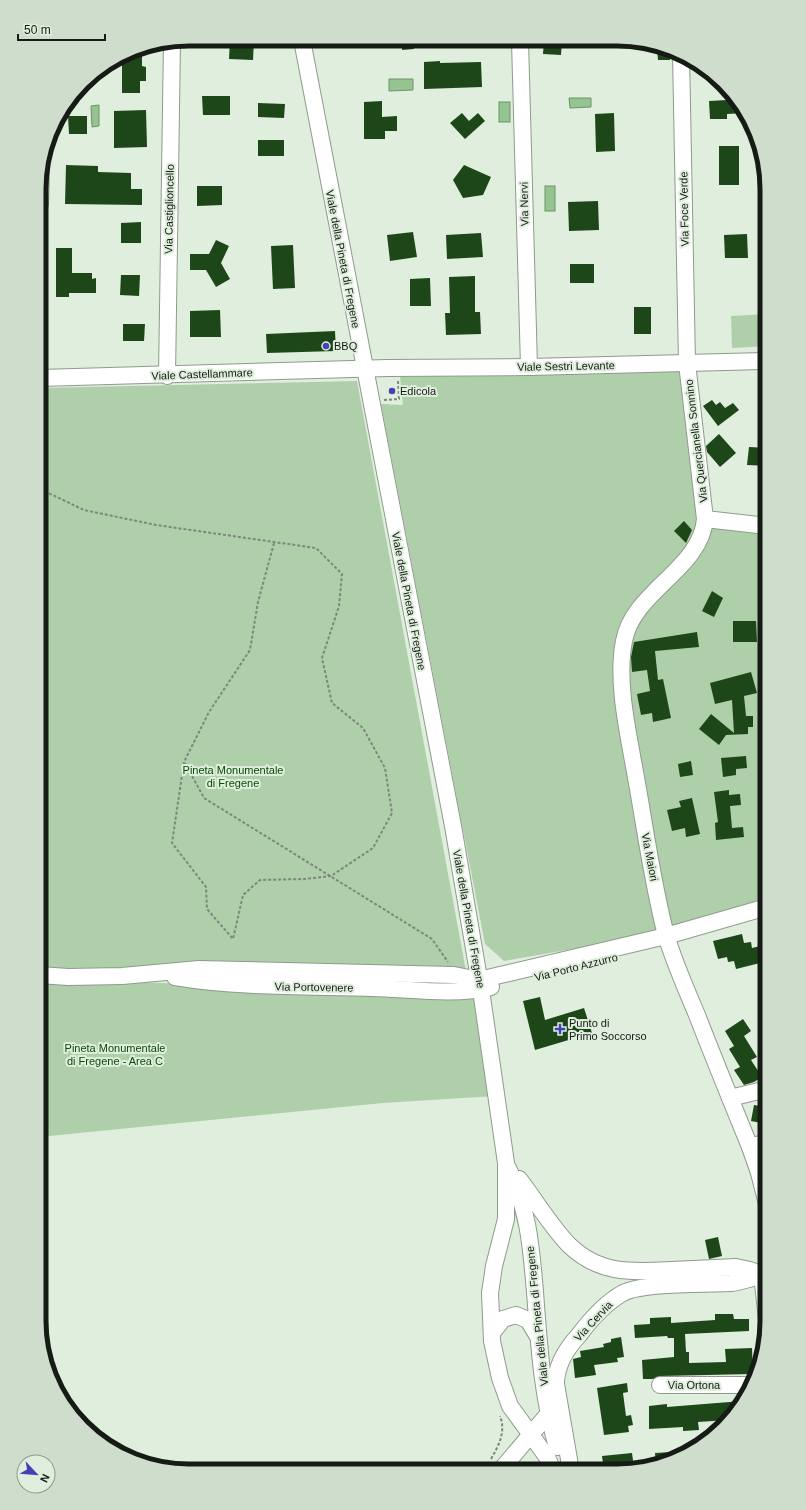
<svg xmlns="http://www.w3.org/2000/svg" width="806" height="1510" viewBox="0 0 806 1510" font-family="Helvetica,sans-serif">
<style>
.green{fill:#afcfab}
.water{fill:#95c490;stroke:#6f916b}
.building{fill:#1d4719}
.lines{fill:none;stroke-linecap:round;stroke-linejoin:round}
.minor-casing{stroke:#8e9b8c;stroke-width:18}
.path{stroke:#7d877c;stroke-width:2;stroke-dasharray:3 2;stroke-linecap:butt}
.minor{stroke:#fff;stroke-width:16}
.poi-dot{fill:#4341b7;stroke:#dfeedd;stroke-width:1.5}
.labels{text-anchor:middle;stroke-width:4;stroke-linejoin:round;paint-order:stroke}
.street-label{font-size:11px;fill:#161b15;stroke:#dfeedd}
.poi-label{font-size:11px;fill:#161b15;stroke:#dfeedd;text-anchor:start}
.park-label{font-size:11px;fill:#094c05;stroke:#dfeedd}
.rim{fill:none;stroke:#161b15;stroke-width:5}
</style>
<rect width="100%" height="100%" fill="#dfeedd"/>
<g class="green">
<path d="M767 314V346L732 348 731 316Z"/>
<path d="M685 366 703 529 619 644 664 933 504 961 485 944 381 404 403 405 400 377Z"/>
<path d="M357 381 466 971H39L40 388Z"/>
<path d="M705 519 767 524V907L666 936 622 651Z"/>
<path d="M39 978 186 984 480 991 495 1096 383 1103 39 1137Z"/>
</g>
<g class="water">
<path d="M389 79H413V90L389 91Z"/>
<path d="M569 98H591V107L570 108Z"/>
<rect x="499" y="102" width="11" height="20"/>
<path d="M99 105V126L92 127 91 106Z"/>
<rect x="545" y="186" width="10" height="25"/>
</g>
<g class="building">
<path d="M230 39H254L253 60 229 59Z"/>
<path d="M402 40H413L414 49 402 50Z"/>
<path d="M544 41H562L561 55 543 54Z"/>
<path d="M657 48 669 50 670 60H658Z"/>
<path d="M125 54H142V66L146 67V81H140V93H122V56Z"/>
<path d="M440 61V63L481 62 482 87 424 89V62Z"/>
<path d="M202 96H230V115H203Z"/>
<path d="M734 96 745 113 727 114V119H710L709 101 727 100V97Z"/>
<path d="M382 101V117L397 116V131H385V139H364V102Z"/>
<path d="M258 103 285 104 284 118 258 117Z"/>
<path d="M146 110 147 147 114 148V111Z"/>
<path d="M462 113 469 121 478 113 485 121 465 139 450 123Z"/>
<path d="M614 113 615 151 596 152 595 114Z"/>
<path d="M68 116H87V134H69Z"/>
<rect x="258" y="140" width="26" height="16"/>
<rect x="719" y="146" width="20" height="39"/>
<path d="M66 165 98 166V172L131 173V189H142V205L65 204Z"/>
<path d="M464 165 491 177 483 195 463 198 453 180Z"/>
<path d="M197 186H222V205L197 206Z"/>
<path d="M598 201 599 230 569 231 568 202Z"/>
<path d="M141 222V243H121V223Z"/>
<path d="M413 232 417 257 390 261 387 235Z"/>
<path d="M481 233 483 257 447 259 446 235Z"/>
<path d="M747 234 748 258H725L724 235Z"/>
<path d="M216 240 229 246 221 263 230 279 216 287 206 270H190V254H209Z"/>
<path d="M293 245 295 288 273 289 271 246Z"/>
<path d="M56 248H72V273H92V279L96 278V293H69V297H56Z"/>
<rect x="570" y="264" width="24" height="19"/>
<path d="M121 275H140L139 296 120 295Z"/>
<path d="M475 276V312H480L481 334 446 335 445 313H450L449 277Z"/>
<path d="M430 278 431 306H410V279Z"/>
<rect x="634" y="307" width="17" height="27"/>
<path d="M220 310 221 337H190V311Z"/>
<path d="M123 324H145L144 341H123Z"/>
<path d="M335 331 336 351 267 353 266 334Z"/>
<path d="M712 400 716 405 720 402 725 408 733 403 739 410 718 426 703 406Z"/>
<path d="M719 434 736 453 720 467 707 452 706 446Z"/>
<path d="M749 447 767 448V466L747 465Z"/>
<path d="M684 521 692 530 686 543 674 531Z"/>
<path d="M712 591 723 598 714 617 702 611Z"/>
<path d="M733 621H756L757 642H733Z"/>
<path d="M697 632 699 647 655 651 658 680 663 679 671 718 653 722 652 713 641 715 637 694 650 691 647 670 632 672 631 657 634 642Z"/>
<path d="M751 672 757 693 744 696 746 716H753V727H748V734L726 735 719 745 699 729 711 714 734 733 732 700 715 704 710 683Z"/>
<path d="M746 756 747 768 736 769V775L723 777 721 758Z"/>
<path d="M691 761 693 775 680 777 678 764Z"/>
<path d="M729 790V795L740 794 741 805 730 806 732 828 743 827 744 837 716 840 715 823 718 822 714 792Z"/>
<path d="M692 798 700 834 686 837 685 828 672 831 667 810 681 807 679 801Z"/>
<path d="M742 934 744 943 751 942 752 948 760 946 764 962 736 969 734 961 728 962 727 957 718 959 713 941Z"/>
<path d="M540 997 545 1020 584 1008 592 1033 535 1050 523 1001Z"/>
<path d="M743 1019 751 1031 744 1036 757 1057 751 1060 762 1077 754 1082 744 1085 734 1070 740 1067 729 1049 734 1046 725 1031Z"/>
<path d="M754 1105 767 1107V1124L751 1121Z"/>
<path d="M718 1237 722 1256 709 1259 705 1240Z"/>
<path d="M715 1314H733L734 1319H749V1331L685 1334 686 1352H689V1363L726 1362 725 1349 752 1348 753 1374 660 1376 653 1379H643L642 1360 674 1357V1338H668L667 1336 635 1338 634 1325 650 1324V1318L671 1317V1323L715 1320Z"/>
<path d="M621 1337 624 1357 617 1358 618 1362 594 1365 596 1375 575 1378 573 1359 581 1357 580 1351 604 1347 603 1344 611 1342V1339Z"/>
<path d="M627 1383 628 1392 623 1393 626 1416 631 1415 633 1425 628 1426 629 1432 604 1435 597 1388Z"/>
<path d="M742 1401 736 1413 728 1420 698 1422 699 1430 683 1431V1427L649 1429V1406L667 1404V1407Z"/>
<path d="M689 1451 665 1463 656 1465 655 1453Z"/>
<path d="M632 1453 634 1468 604 1471 602 1456Z"/>
</g>
<g class="lines">
<g class="minor-casing">
<g id="minor">
<path d="M302 40 453 826 481 990 506 1163V1219L494 1266 490 1293 492 1341 500 1378 510 1406 547 1457 553 1471"/>
<path d="M520 41 529 367"/>
<path d="M681 54 687 363 705 519C701 569 633 591 624 641 616 681 628 732 635 772 645 826 652 882 666 935 674 962 686 989 697 1015 714 1059 732 1103 750 1147L759 1173 767 1204"/>
<path d="M40 204 41 167"/>
<path d="M167 376 172 42"/>
<path d="M40 378 388 368 529 367 767 361"/>
<path d="M705 519 767 526"/>
<path d="M39 975 68 977 122 976 199 969 454 975 479 980 666 936 767 907"/>
<path d="M175 977C241 988 307 986 373 988 410 989 456 996 491 987"/>
<path d="M730 1098 767 1089"/>
<path d="M750 1147 767 1142"/>
<path d="M508 1168C529 1211 531 1246 535 1292 539 1345 542 1396 557 1447"/>
<path d="M519 1179C536 1201 550 1225 569 1245 600 1275 632 1272 672 1270 693 1269 715 1268 736 1267L750 1270 762 1275"/>
<path d="M762 1275 767 1319"/>
<path d="M492 1333 503 1319 516 1315 528 1320 537 1335"/>
<path d="M660 1385H752"/>
<path d="M500 1471 549 1413"/>
<path d="M571 1471 556 1384C556 1365 567 1348 579 1335 591 1319 605 1303 623 1293 642 1283 706 1284 731 1283 743 1282 756 1275 767 1276"/>
</g>
</g>
<g class="path">
<path d="M384 400 399 399 398 381"/>
<path d="M40 489 84 510 156 525 316 548 342 574 339 606 322 658 332 703 363 728 385 768 392 813 373 848 331 876 304 879 260 880 243 895 233 939 207 909 206 887 172 843 184 762 209 712 250 650 258 602 274 543"/>
<path d="M185 763 204 798 432 939 448 962"/>
<path d="M491 1459C499 1445 506 1432 500 1416"/>
</g>
<use href="#minor" class="minor"/>
</g>
<g class="poi-dot">
<circle cx="326" cy="346" r="4"/>
<circle cx="392" cy="391" r="4"/>
<path d="M558 1023h4v4h4v4h-4v4h-4v-4h-4v-4h4z"/>
</g>
<g class="labels">
<g class="street-label">
<text transform="translate(524 204) rotate(-91)" y="4">Via Nervi</text>
<text transform="translate(169 209) rotate(-89)" y="4">Via Castiglioncello</text>
<text transform="translate(684 209) rotate(-91)" y="4">Via Foce Verde</text>
<text transform="translate(343 259) rotate(79)" y="4">Viale della Pineta di Fregene</text>
<text transform="translate(566 366) rotate(-1)" y="4">Viale Sestri Levante</text>
<text transform="translate(202 374) rotate(-2)" y="4">Viale Castellammare</text>
<text transform="translate(696 441) rotate(-97)" y="4">Via Quercianella Sonnino</text>
<text transform="translate(409 601) rotate(79)" y="4">Viale della Pineta di Fregene</text>
<text transform="translate(650 857) rotate(79)" y="4">Via Maiori</text>
<text transform="translate(469 919) rotate(80)" y="4">Viale della Pineta di Fregene</text>
<text transform="translate(576 967) rotate(-14)" y="4">Via Porto Azzurro</text>
<text transform="translate(314 987) rotate(1)" y="4">Via Portovenere</text>
<text transform="translate(537 1316) rotate(-96)" y="4">Viale della Pineta di Fregene</text>
<text transform="translate(593 1321) rotate(-47)" y="4">Via Cervia</text>
<text x="694" y="1389">Via Ortona</text>
</g>
<g class="poi-label">
<text x="334" y="350">BBQ</text>
<text x="400" y="395">Edicola</text>
<text x="569" y="1027">Punto di<tspan x="569" dy="13">Primo Soccorso</tspan></text>
</g>
<g class="park-label">
<text x="233" y="774">Pineta Monumentale<tspan x="233" dy="13">di Fregene</tspan></text>
<text x="115" y="1052">Pineta Monumentale<tspan x="115" dy="13">di Fregene - Area C</tspan></text>
</g>
</g>
<path d="M0 0H806V1510H0ZM189 46H617A143 143 0 0 1 760 189V1321A143 143 0 0 1 617 1464H189A143 143 0 0 1 46 1321V189A143 143 0 0 1 189 46Z" fill="#cfddcd" fill-rule="evenodd"/>
<path class="rim" d="M189 46H617A143 143 0 0 1 760 189V1321A143 143 0 0 1 617 1464H189A143 143 0 0 1 46 1321V189A143 143 0 0 1 189 46Z"/>
<g transform="translate(36 1474) rotate(116)"><circle r="19" fill="#dfeedd" stroke="#8f9a8d"/>
<path d="M0-3L7 15L0 10L-7 15Z" fill="#4341b7"/>
<text y="-6" font-size="11" font-weight="bold" text-anchor="middle" fill="#161b15">N</text>
</g>
<path d="M18 34v6h87v-6" fill="none" stroke="#161b15" stroke-width="2"/>
<text x="24" y="34" font-size="12" fill="#161b15" stroke="#dfeedd" stroke-width="3" paint-order="stroke">50 m</text>
</svg>
